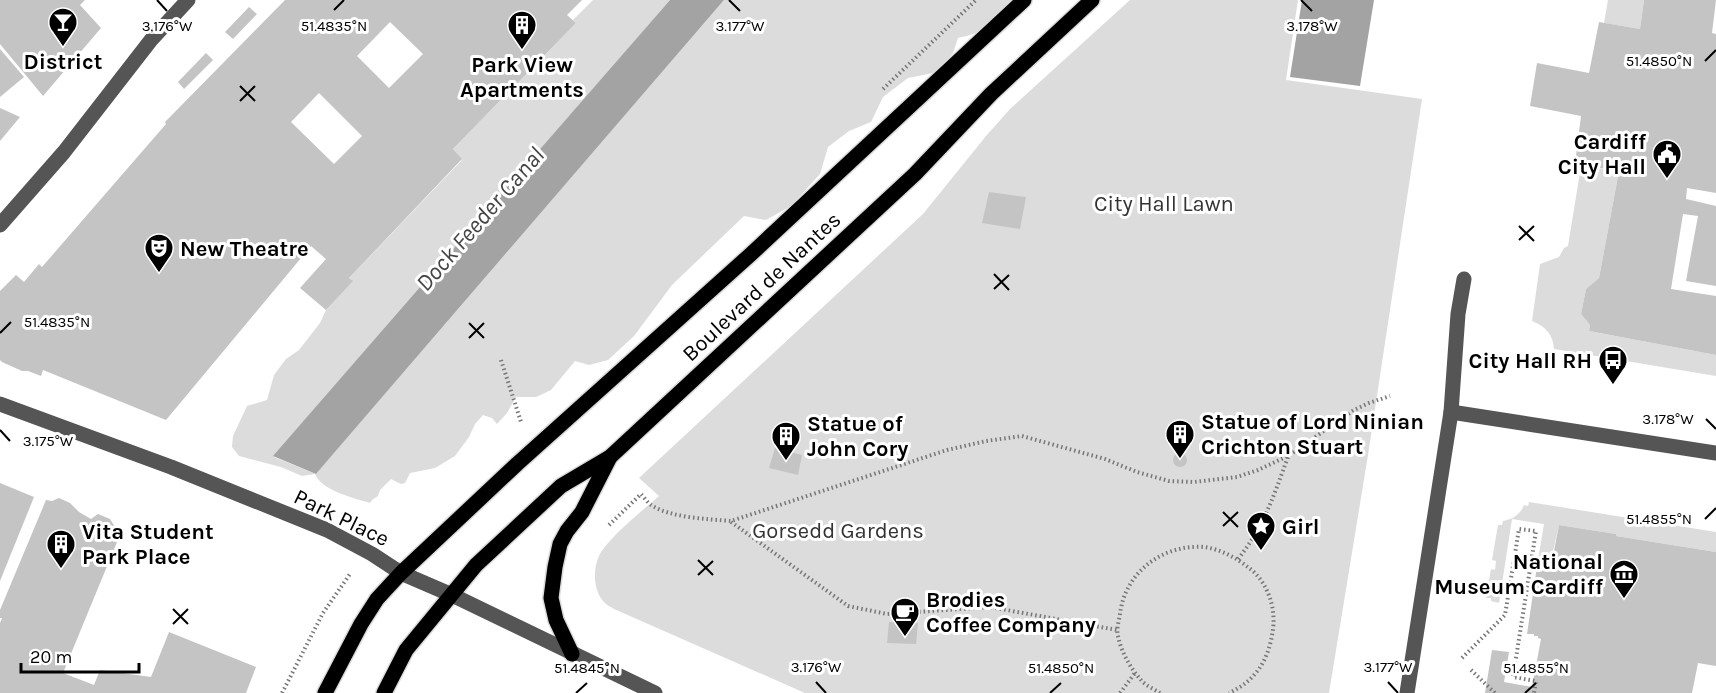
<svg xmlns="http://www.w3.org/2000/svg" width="1716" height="693" viewBox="0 0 1716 693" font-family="Karla,sans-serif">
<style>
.green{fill:#dcdcdc}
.water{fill:#a3a3a3}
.building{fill:#c4c4c4;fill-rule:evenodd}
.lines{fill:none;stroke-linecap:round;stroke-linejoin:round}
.major-casing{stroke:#dbdbdb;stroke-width:18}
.path{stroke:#777;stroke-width:4;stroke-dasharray:1.5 3;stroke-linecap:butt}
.minor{stroke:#555;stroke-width:15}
.major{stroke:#000;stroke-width:15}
.ticks{fill:none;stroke:#000;stroke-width:2}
.labels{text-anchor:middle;stroke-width:6;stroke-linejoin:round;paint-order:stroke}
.poi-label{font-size:22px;font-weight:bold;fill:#000;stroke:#fff;text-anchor:start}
.park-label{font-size:22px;fill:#333;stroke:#fff}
.street-label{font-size:22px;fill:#000;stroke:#fff}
.water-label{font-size:24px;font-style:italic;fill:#444;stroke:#fff}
.ticks-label{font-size:15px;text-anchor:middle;fill:#000;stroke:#fff;stroke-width:6;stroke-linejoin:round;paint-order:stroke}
</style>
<rect width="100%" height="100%" fill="#fff"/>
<g class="green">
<path d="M593 0H670L274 457 316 474 724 0H1013C1006 7 1001 16 994 22 983 32 971 35 958 38L953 53 938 72 908 78 883 97 871 122 849 131 828 147 820 174 791 206 766 220 744 216 672 285 634 336 608 360 589 365 575 361 551 390 536 397H516L507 413 497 424 492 418 483 415 475 424 469 437 455 456 435 468 410 473 405 483 401 484 391 479 380 490 378 496 372 500 370 503C354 498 322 491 315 474L302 476 281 467 239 456 232 447 233 436 247 406 267 400 274 375 286 359 299 350 320 323 326 310 352 281 349 278 462 160 453 149 576 23 573 20Z"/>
<path d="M1130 0H1298L1286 80 1422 99 1368 455 1329 693H805L614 609C611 607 605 604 603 601 593 589 593 569 599 556 608 538 643 510 659 496L639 478 923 214 986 136 1010 109Z"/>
<path d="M1608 0H1644L1640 29 1604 23Z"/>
<path d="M1581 166 1619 171 1599 278 1586 289 1581 314 1590 325 1589 331 1716 355V376L1554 349C1553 334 1546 327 1532 321L1540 264 1559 257 1564 248 1568 246Z"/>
<path d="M1529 502 1716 532V552L1616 536V534L1559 525 1550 565 1537 566 1544 524 1512 519 1499 603 1491 601V598H1486L1491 569 1495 570 1496 561 1492 560 1498 525H1502L1503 521C1513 519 1520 515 1524 505L1528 506Z"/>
</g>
<g class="water">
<path d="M670 0H724L316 474 273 456Z"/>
<path d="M1302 0H1374L1360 86 1290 77Z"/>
</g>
<g class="building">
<path d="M0 0H85L80 5 101 28 43 96 0 44Z"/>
<path d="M285 0H582L567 15 576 23 453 149 462 159 349 278 353 281 326 310 300 288 326 259 311 246 166 420 43 370 41 376 28 371H22L2 362 0 360V291L16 275 24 282 39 264 42 267 166 124 165 122ZM390 22 423 54 389 88 357 56ZM319 93 362 136 334 164 291 122Z"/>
<path d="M1644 0H1716L1712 33 1716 34V193L1687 188 1686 199 1716 206V286L1686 281 1698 216 1683 214 1671 289 1716 296V355L1589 331 1590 325 1581 314 1586 289 1599 278 1619 171 1575 164 1581 116 1530 106 1537 63 1589 73 1599 22 1640 29Z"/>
<path d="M249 7 257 14 233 39 225 32Z"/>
<path d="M0 49 24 77 0 97Z"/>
<path d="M206 53 213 60 184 89 178 82Z"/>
<path d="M0 108 20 117 0 141Z"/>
<path d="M989 192 1026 197 1020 229 982 223Z"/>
<path d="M775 448 802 455 798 475 769 468Z"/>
<circle cx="1180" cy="460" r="7"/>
<path d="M0 483 34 497 0 581Z"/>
<path d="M59 498 70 503 79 512 91 519 98 514 110 519 115 527 122 530 63 673 94 685 100 670 151 677 169 632 256 667 246 693H0V623L2 618H0V610L46 500 52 501Z"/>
<path d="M1559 525 1616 534V536L1716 552V666L1698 663 1692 693H1485L1492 650 1509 652 1504 682 1532 687 1541 639 1538 638V636H1534V634H1527L1537 566 1550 565 1553 556Z"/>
<path d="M889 622 918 623 916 644 887 643Z"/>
</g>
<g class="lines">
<g class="major-casing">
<g id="major">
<path d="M572 654 556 620 551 598 555 567 560 544 567 531 582 512 610 457"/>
<path d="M325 693 361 624 377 599 401 573 517 464 750 255 1024 0"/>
<path d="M384 693 406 650 476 565 561 486 610 457 915 174 991 94 1092 0"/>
</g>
</g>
<g class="path">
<path d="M883 89 976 0"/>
<path d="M501 360 521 422"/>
<path d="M731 522 848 606 887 614 990 607 1117 630"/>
<path d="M609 525 641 494C644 497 647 502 651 505 671 518 708 519 731 521L947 450 986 441 1022 436 1105 459 1137 472 1169 481 1194 482 1237 477 1258 470 1288 456 1354 410 1369 403 1390 396"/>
<path d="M1238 559C1265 525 1273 497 1288 457"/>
<path d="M1462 658 1505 615 1519 529 1536 531 1513 677 1536 681 1534 693"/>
<path d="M1471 670 1495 693"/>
<path d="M282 693 323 613 350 574"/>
<path d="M1120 693 1135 673"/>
<path d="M1160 693C1154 689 1146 686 1141 680 1131 669 1121 652 1118 636 1116 629 1119 621 1120 614 1125 572 1163 544 1204 547 1220 549 1237 558 1249 568 1267 581 1276 607 1273 629 1269 659 1257 680 1229 693"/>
</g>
<g class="minor">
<path d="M0 225 64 152 151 40 188 0"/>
<path d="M0 404 171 467 327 530 372 554 401 573 452 595 655 693"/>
<path d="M1451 412 1716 453"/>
<path d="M1407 693 1451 412 1458 314 1464 279"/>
</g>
<use href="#major" class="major"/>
</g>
<path class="ticks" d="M157 0 167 11M729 0 740 11M1301 0 1312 11M334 10 344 0M1705 61 1716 50M240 86 255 101M240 101 255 86M1519 226 1534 241M1519 240 1534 226M994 274 1009 290M994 289 1009 275M469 323 484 338M0 333 11 322M469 338 484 323M1706 419 1716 429M0 430 10 441M1223 512 1238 527M1705 519 1716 508M1223 526 1238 512M698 560 713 575M698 575 713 561M173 609 188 624M173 624 188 609M816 682 826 693M1388 682 1398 693M576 693 587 683M1050 693 1061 683M1525 693 1536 683"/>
<defs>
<g id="bar-pin" transform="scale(1.5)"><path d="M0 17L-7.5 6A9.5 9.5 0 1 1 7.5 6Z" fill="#000" stroke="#fff"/><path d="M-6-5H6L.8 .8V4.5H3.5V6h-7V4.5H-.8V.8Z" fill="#fff"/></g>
<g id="building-pin" transform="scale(1.5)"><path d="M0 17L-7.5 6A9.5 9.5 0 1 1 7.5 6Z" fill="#000" stroke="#fff"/><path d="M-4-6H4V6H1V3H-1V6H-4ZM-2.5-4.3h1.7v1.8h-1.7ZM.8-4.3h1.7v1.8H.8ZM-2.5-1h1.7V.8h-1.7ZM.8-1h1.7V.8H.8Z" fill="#fff"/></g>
<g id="civic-pin" transform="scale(1.5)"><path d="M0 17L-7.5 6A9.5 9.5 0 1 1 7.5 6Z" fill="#000" stroke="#fff"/><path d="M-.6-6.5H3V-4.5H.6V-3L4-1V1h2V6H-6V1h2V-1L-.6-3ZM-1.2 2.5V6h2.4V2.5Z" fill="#fff"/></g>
<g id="theatre-pin" transform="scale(1.5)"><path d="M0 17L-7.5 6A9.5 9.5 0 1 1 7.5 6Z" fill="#000" stroke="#fff"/><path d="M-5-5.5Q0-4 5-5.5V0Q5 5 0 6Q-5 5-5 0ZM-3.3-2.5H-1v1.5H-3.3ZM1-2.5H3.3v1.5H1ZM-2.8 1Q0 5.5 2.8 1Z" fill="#fff"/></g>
<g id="bus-pin" transform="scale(1.5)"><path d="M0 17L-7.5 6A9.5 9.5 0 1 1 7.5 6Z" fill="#000" stroke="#fff"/><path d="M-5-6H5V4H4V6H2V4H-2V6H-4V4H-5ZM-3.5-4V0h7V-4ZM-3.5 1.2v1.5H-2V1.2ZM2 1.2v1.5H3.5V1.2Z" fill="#fff"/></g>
<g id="sight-pin" transform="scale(1.5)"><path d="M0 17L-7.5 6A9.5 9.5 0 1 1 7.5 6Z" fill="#000" stroke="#fff"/><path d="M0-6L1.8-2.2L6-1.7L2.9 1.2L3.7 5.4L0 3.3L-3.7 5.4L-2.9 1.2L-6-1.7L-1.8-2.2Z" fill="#fff"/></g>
<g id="museum-pin" transform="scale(1.5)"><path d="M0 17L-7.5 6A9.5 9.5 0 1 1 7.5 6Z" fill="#000" stroke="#fff"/><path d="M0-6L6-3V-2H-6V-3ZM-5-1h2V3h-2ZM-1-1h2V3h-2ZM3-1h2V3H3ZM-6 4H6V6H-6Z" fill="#fff"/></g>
<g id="cafe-pin" transform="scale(1.5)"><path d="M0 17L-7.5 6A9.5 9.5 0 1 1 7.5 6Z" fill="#000" stroke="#fff"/><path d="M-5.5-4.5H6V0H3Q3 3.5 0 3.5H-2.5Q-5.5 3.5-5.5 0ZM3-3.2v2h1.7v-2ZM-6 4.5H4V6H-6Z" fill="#fff"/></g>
</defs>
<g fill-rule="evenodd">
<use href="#bar-pin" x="63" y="22"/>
<use href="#building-pin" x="522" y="25"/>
<use href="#civic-pin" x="1667" y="154"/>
<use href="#theatre-pin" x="159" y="248"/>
<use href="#bus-pin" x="1613" y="360"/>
<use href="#building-pin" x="1180" y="434"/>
<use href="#building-pin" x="786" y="436"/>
<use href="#sight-pin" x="1261" y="526"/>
<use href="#building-pin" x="61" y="544"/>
<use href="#museum-pin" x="1624" y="574"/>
<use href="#cafe-pin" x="905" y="612"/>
</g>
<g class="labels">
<g class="poi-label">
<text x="63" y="69" text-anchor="middle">District</text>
<text x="522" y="72" text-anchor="middle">Park View<tspan x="522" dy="25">Apartments</tspan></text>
<text x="1646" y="149" text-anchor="end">Cardiff<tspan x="1646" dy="25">City Hall</tspan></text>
<text x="180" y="256">New Theatre</text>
<text x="1592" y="368" text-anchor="end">City Hall RH</text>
<text x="1201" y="429">Statue of Lord Ninian<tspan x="1201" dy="25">Crichton Stuart</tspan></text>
<text x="807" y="431">Statue of<tspan x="807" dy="25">John Cory</tspan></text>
<text x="1282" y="534">Girl</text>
<text x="82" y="539">Vita Student<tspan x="82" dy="25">Park Place</tspan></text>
<text x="1603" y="569" text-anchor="end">National<tspan x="1603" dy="25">Museum Cardiff</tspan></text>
<text x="926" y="607">Brodies<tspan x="926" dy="25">Coffee Company</tspan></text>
</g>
<g class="park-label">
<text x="1164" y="211">City Hall Lawn</text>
<text x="838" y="538">Gorsedd Gardens</text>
</g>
<g class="street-label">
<text transform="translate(761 286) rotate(-43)" y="8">Boulevard de Nantes</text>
<text transform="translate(342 517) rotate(26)" y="8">Park Place</text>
</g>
<g class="water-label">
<text transform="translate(480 219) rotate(-49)" y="8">Dock Feeder Canal</text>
</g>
</g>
<g class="ticks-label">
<text x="334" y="31">51.4835°N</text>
<text x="167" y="31">3.176°W</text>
<text x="740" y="31">3.177°W</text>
<text x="1312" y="31">3.178°W</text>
<text x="1659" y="66">51.4850°N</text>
<text x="57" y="327">51.4835°N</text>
<text x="1668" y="424">3.178°W</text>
<text x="48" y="446">3.175°W</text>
<text x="1659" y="524">51.4855°N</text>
<text x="816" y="672">3.176°W</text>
<text x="1388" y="672">3.177°W</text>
<text x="587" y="673">51.4845°N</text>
<text x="1061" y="673">51.4850°N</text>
<text x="1536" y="673">51.4855°N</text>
</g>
<path d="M21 663v9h118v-9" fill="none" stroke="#000000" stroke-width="3"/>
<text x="30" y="663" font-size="18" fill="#000000" stroke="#ffffff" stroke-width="4.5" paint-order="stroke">20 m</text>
</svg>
